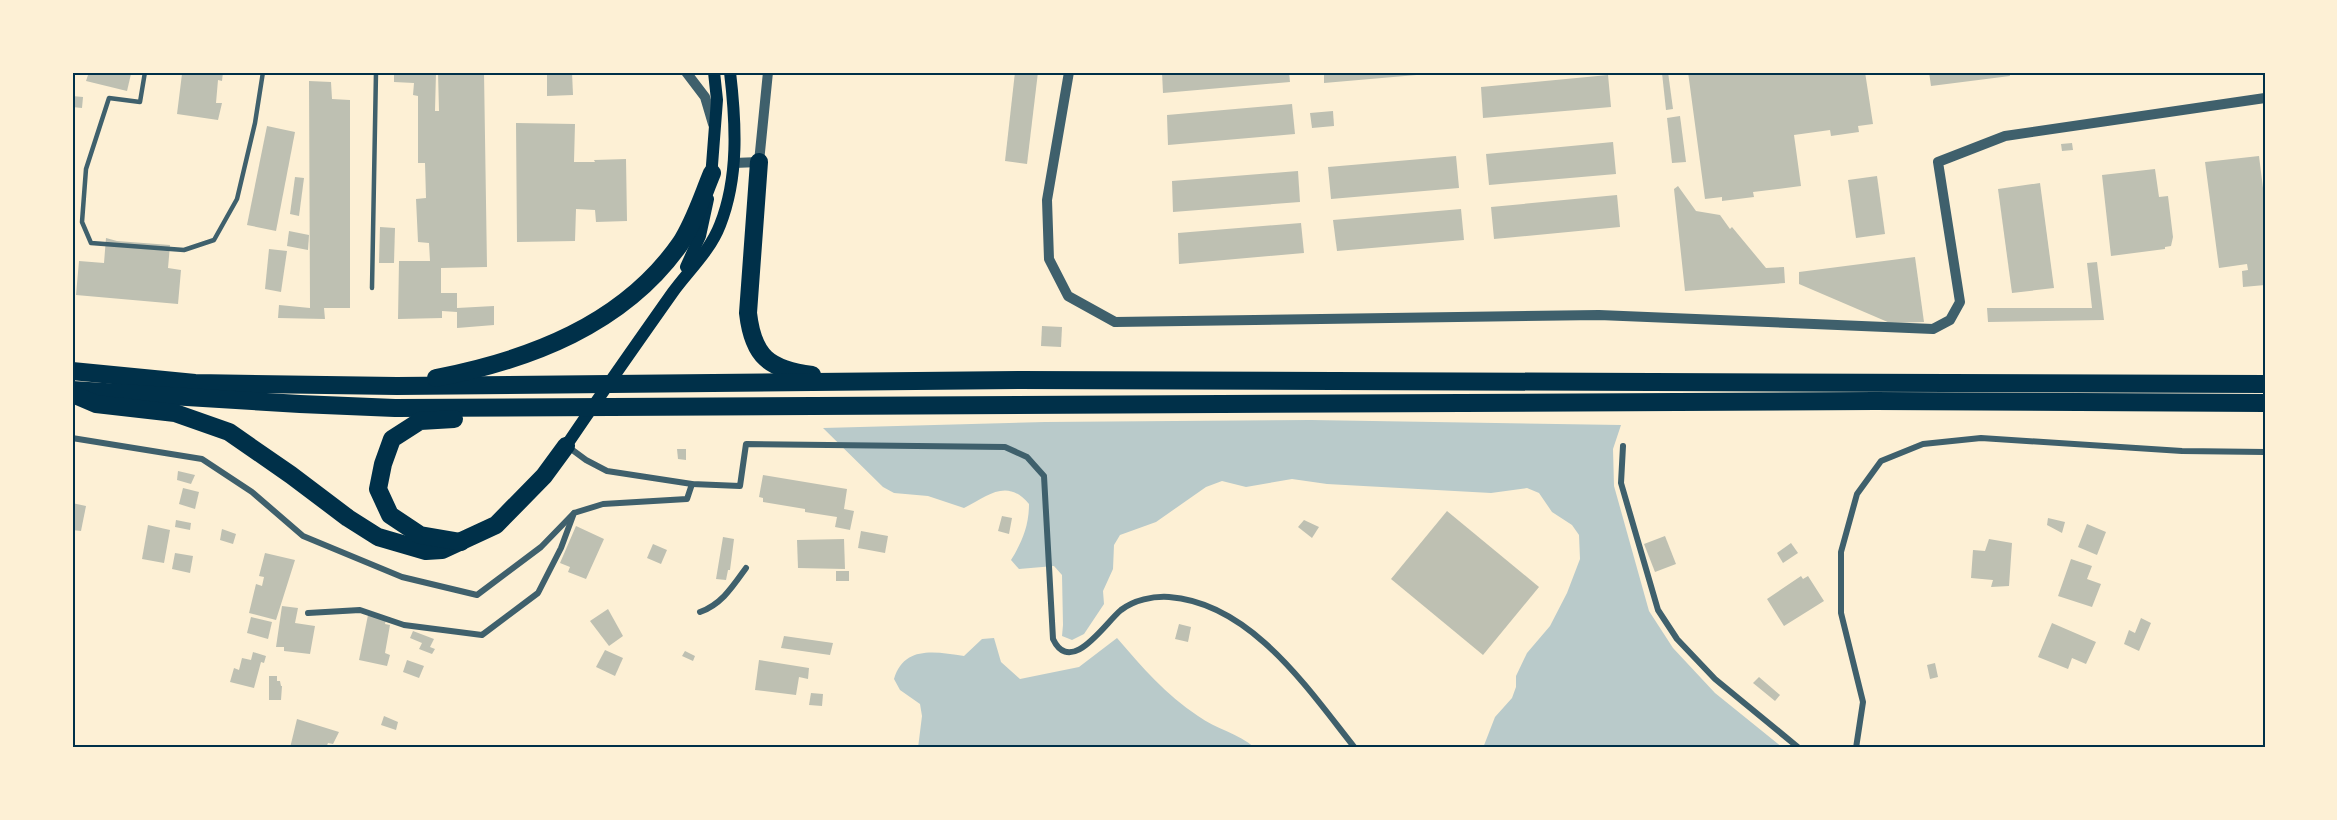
<svg xmlns="http://www.w3.org/2000/svg" width="2337" height="820" viewBox="0 0 2337 820" font-family="'Noto Sans',sans-serif">
<style>
.green{fill:#b9caca}
.building{fill:#bec0b2}
.lines{fill:none;stroke-linecap:round;stroke-linejoin:round}
.service{stroke:#3f606c;stroke-width:4.5}
.minor{stroke:#3f606c;stroke-width:6}
.tertiary{stroke:#3f606c;stroke-width:10}
.secondary{stroke:#003049;stroke-width:12}
.motorway{stroke:#003049;stroke-width:18}
.neatline{fill:none;stroke:#003049;stroke-width:2}
</style>
<rect width="100%" height="100%" fill="#fdf0d5"/>
<g class="green">
<path d="M1311 420 1621 425 1613 449 1614 486 1649 611 1673 648 1715 693 1783 748H1483L1495 717 1512 698 1516 687V676L1527 653 1550 626 1567 593 1580 559 1579 535 1572 525 1552 512 1539 493 1527 488 1491 493 1327 484 1292 479 1246 487 1222 481 1206 487 1156 522 1120 535 1114 545 1113 569 1103 591 1104 604 1084 634 1072 640 1062 636 1063 625 1062 575 1054 566 1019 569 1011 560C1022 542 1029 526 1029 504 1007 478 989 495 964 508L928 496 894 493 883 487 823 428 1045 422Z"/>
<path d="M994 638 1001 662 1020 679 1079 667 1117 638C1142 667 1166 695 1198 716 1216 729 1238 733 1255 748H918L922 716 920 704 900 690 894 679C904 645 936 652 964 656L982 639Z"/>
</g>
<g class="building">
<path d="M89 72H124L131 74 127 91 86 81Z"/>
<path d="M188 72H223L222 81 218 80 216 103H222L218 120 177 114 182 74H188Z"/>
<path d="M394 72H436L435 111H439L438 72H484L487 267 441 268V293H457V308L494 306V325L457 328V312L442 311V318L398 319 399 261H430L429 243 418 242 416 199 426 198 425 163H418V96L413 95 414 83 394 82Z"/>
<path d="M547 72H572L573 95 547 96Z"/>
<path d="M1015 72H1038L1027 164 1005 161Z"/>
<path d="M1162 72H1289L1290 82 1163 93Z"/>
<path d="M1324 72H1428V74L1324 83Z"/>
<path d="M1668 72 1673 109 1666 110 1662 73Z"/>
<path d="M1688 72H1865L1873 124 1858 126 1859 132 1831 136 1830 130 1794 135 1801 186 1753 192 1754 197 1722 201V197L1705 199Z"/>
<path d="M1929 72H2009L2010 76 1931 86Z"/>
<path d="M1608 75 1611 107 1483 118 1481 87Z"/>
<path d="M309 81 331 82 332 99 350 100V308H324L325 319 278 318 279 305 310 308Z"/>
<path d="M72 96 83 97 82 108 72 107Z"/>
<path d="M1292 104 1295 134 1168 145 1167 115Z"/>
<path d="M1333 111 1334 126 1312 128 1310 113Z"/>
<path d="M1680 116 1686 162 1672 163 1667 118Z"/>
<path d="M516 123 575 124 574 162H595L594 160 626 159 627 221 596 222 595 210 576 209 575 241 517 242Z"/>
<path d="M267 126 295 132 276 231 247 225Z"/>
<path d="M1613 142 1616 174 1489 185 1486 154Z"/>
<path d="M2072 143 2073 150 2062 151 2061 144Z"/>
<path d="M1456 156 1459 188 1331 199 1328 167Z"/>
<path d="M2259 156 2265 204V285L2243 287 2242 271 2248 270 2247 264 2219 268 2205 162Z"/>
<path d="M2155 169 2159 197 2168 196 2173 237 2171 246 2165 247V249L2111 256 2102 175Z"/>
<path d="M1298 171 1300 202 1173 212 1172 181Z"/>
<path d="M1877 176 1885 234 1856 238 1848 180Z"/>
<path d="M295 177 304 178 299 216 290 214Z"/>
<path d="M2040 183 2054 288 2012 293 1998 189Z"/>
<path d="M1678 186 1696 211 1720 215 1730 229 1732 227 1766 268 1784 267 1785 283 1685 291 1674 189Z"/>
<path d="M1617 195 1620 227 1494 239 1491 207Z"/>
<path d="M1461 209 1464 240 1337 251 1333 220Z"/>
<path d="M1301 223 1304 253 1179 264 1178 233Z"/>
<path d="M380 227 395 228 394 263H379Z"/>
<path d="M289 231 309 235 308 250 287 246Z"/>
<path d="M106 238 117 241 170 245 168 268 181 270 178 304 76 295 79 261 104 263Z"/>
<path d="M269 249 287 251 281 292 265 289Z"/>
<path d="M1915 257 1924 322 1890 323 1799 284V272Z"/>
<path d="M2097 262 2104 320 1988 322 1987 308H2092L2087 263Z"/>
<path d="M1042 326 1062 327 1061 347 1041 346Z"/>
<path d="M677 449H686V460L678 459Z"/>
<path d="M178 471 195 475 191 484 177 480Z"/>
<path d="M763 475 847 489 844 509 854 511 850 530 835 527 837 517 805 512V509L763 502V498L759 497Z"/>
<path d="M183 488 199 492 195 509 179 504Z"/>
<path d="M72 503 86 506 81 531 72 530Z"/>
<path d="M1447 511 1539 587 1483 655 1391 579Z"/>
<path d="M1002 516 1012 518 1009 534 998 531Z"/>
<path d="M2048 518 2065 522 2062 533 2047 525Z"/>
<path d="M176 520 191 523 190 530 175 527Z"/>
<path d="M1304 520 1319 527 1312 538 1298 527Z"/>
<path d="M2087 524 2106 532 2097 555 2078 547Z"/>
<path d="M148 525 170 530 164 563 142 559Z"/>
<path d="M576 526 604 539 586 579 568 572 570 567 560 563Z"/>
<path d="M222 529 236 534 233 544 220 540Z"/>
<path d="M861 531 888 536 885 553 858 548Z"/>
<path d="M1665 536 1676 564 1655 572 1644 544Z"/>
<path d="M723 537 734 539 730 570H728L726 580 716 579Z"/>
<path d="M844 539 845 569 798 568 797 540Z"/>
<path d="M1989 539 2012 543 2009 586 1991 587 1993 580 1971 578 1973 550 1985 551Z"/>
<path d="M1791 543 1798 553 1783 563 1777 553Z"/>
<path d="M653 544 667 550 661 564 647 558Z"/>
<path d="M175 553 193 556 190 573 172 569Z"/>
<path d="M265 553 295 560 276 620 249 613 256 584 262 586 264 577 259 576Z"/>
<path d="M2071 559 2092 566 2087 579 2101 584 2092 607 2058 596Z"/>
<rect x="836" y="571" width="13" height="10"/>
<path d="M1801 576 1803 579 1808 576 1824 601 1784 626 1767 599Z"/>
<path d="M282 606 298 608 295 623 315 626 310 654 284 651V647H276Z"/>
<path d="M608 609 623 636 609 646 590 621Z"/>
<path d="M368 615 386 619 385 624 390 625 385 653 390 655 387 666 359 660Z"/>
<path d="M251 617 272 622 268 639 247 633Z"/>
<path d="M2141 618 2151 623 2139 651 2124 644 2129 630 2135 633Z"/>
<path d="M2052 623 2096 642 2086 664 2072 658 2068 669 2038 657Z"/>
<path d="M1179 624 1191 627 1188 642 1175 639Z"/>
<path d="M413 631 434 639 430 647 435 649 432 654 419 649 422 643 410 638Z"/>
<path d="M784 636 833 643 830 655 781 648Z"/>
<path d="M605 650 623 658 615 676 596 667Z"/>
<path d="M685 651 695 656 693 661 682 656Z"/>
<path d="M253 652 266 656 264 663 261 662 254 688 230 682 234 668 239 670 242 658 251 660Z"/>
<path d="M407 660 424 666 419 678 403 672Z"/>
<path d="M759 660 809 668 808 679 799 677 796 695 755 690Z"/>
<path d="M1935 663 1938 677 1930 679 1927 665Z"/>
<path d="M269 676H277V681H280L281 686H282L281 700H269Z"/>
<path d="M1759 677 1780 695 1775 701 1753 683Z"/>
<path d="M811 693 823 694 822 706 809 705Z"/>
<path d="M384 716 398 722 396 730 381 725Z"/>
<path d="M297 719 339 732 333 744 328 743 326 748H290Z"/>
</g>
<g class="lines">
<g class="service">
<path d="M145 72 140 102 109 98 86 169 82 222 91 243 184 250 214 240 237 199 255 123 263 72"/>
<path d="M372 288 376 72"/>
</g>
<g class="minor">
<path d="M72 438 202 459 252 492 303 536 402 577 477 595 541 547 574 513"/>
<path d="M567 446 586 460 607 471 692 484 740 486 746 444 1005 447 1027 457 1044 476 1053 639C1071 677 1105 623 1121 610 1134 600 1153 596 1169 597 1251 603 1308 689 1355 748"/>
<path d="M1623 446 1621 483 1658 610 1677 639 1715 679 1799 748"/>
<path d="M700 612C722 604 733 586 746 568"/>
<path d="M308 613 360 610 404 625 482 635 538 593 561 548 574 513 603 504 687 499 692 484"/>
<path d="M1856 748 1863 702 1841 613V552L1857 494 1881 461 1923 444 1981 438 2182 451 2265 452"/>
</g>
<g class="tertiary">
<path d="M686 72 705 97 713 124"/>
<path d="M1069 72 1047 200 1049 259 1068 296 1115 322 1599 315 1933 329 1950 320 1960 302 1938 162 2005 136 2265 98"/>
<path d="M734 163 759 162 768 72"/>
</g>
<g class="secondary">
<path d="M711 178 717 100 714 72"/>
<path d="M686 267 700 236 708 199"/>
<path d="M566 446C601 394 637 343 673 292 689 270 710 251 720 225 739 177 736 123 730 72"/>
</g>
<g class="motorway">
<path d="M759 162 748 313C753 357 769 369 812 375"/>
<path d="M72 371 195 383 397 386 1018 380 2265 384"/>
<path d="M436 378C529 360 623 325 680 244 694 223 702 197 712 173"/>
<path d="M72 390 300 404 395 408 1875 401 2265 403"/>
<path d="M75 395 96 404 175 413 229 432 291 475 348 518 378 537 426 551 442 550 496 525 544 476 566 446"/>
<path d="M454 419 420 421 392 439 383 464 378 489 390 515 420 535 461 542"/>
</g>
</g>
<rect width="2337" height="820" fill="none" stroke="#fdf0d5" stroke-width="147"/>
<rect x="74" y="74" width="2190" height="672" class="neatline"/>
</svg>
